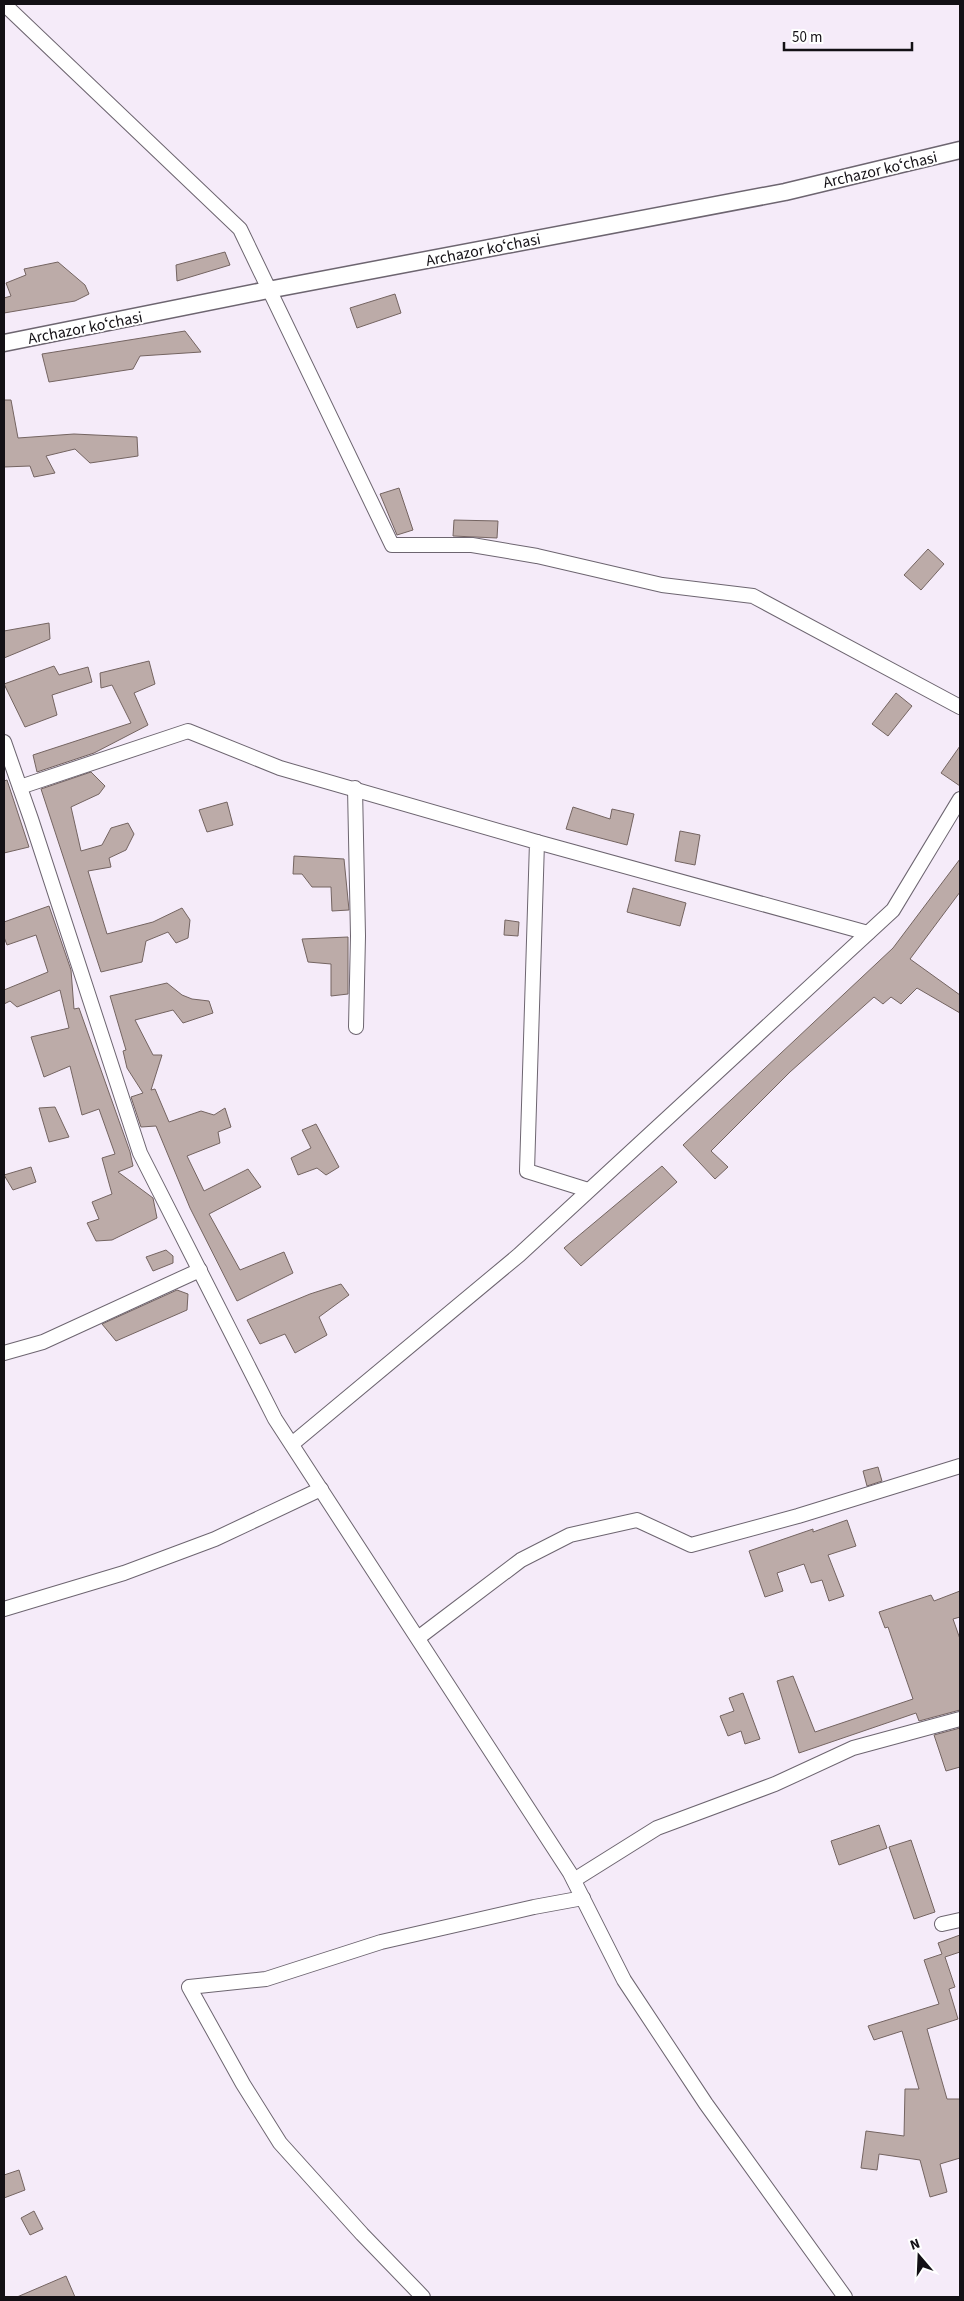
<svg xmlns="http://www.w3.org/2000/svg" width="964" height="2301" viewBox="0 0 964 2301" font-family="'Source Sans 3',sans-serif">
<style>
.building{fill:#bcaba8;stroke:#746461}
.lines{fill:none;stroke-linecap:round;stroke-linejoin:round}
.minor-casing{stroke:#6d6570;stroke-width:16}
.tertiary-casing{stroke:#6d6570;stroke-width:19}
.minor{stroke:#fff;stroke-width:14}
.tertiary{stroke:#fff;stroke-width:16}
.labels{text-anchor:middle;stroke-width:4;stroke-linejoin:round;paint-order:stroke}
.street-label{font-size:16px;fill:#131015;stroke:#fff}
</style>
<rect width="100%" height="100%" fill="#f5ebf9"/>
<g class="building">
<path d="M225 252 230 265 177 281 176 265Z"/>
<path d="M58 262 85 285 89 294 75 301 4 313V298L11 296 6 283 26 275 24 269Z"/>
<path d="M395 294 401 313 357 328 350 308Z"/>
<path d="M185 331 201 352 140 356 133 369 49 382 42 354Z"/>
<path d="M4 400H11L18 438 74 434 137 437 138 456 90 463 75 449 46 456 55 473 34 477 30 466 4 467Z"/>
<path d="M399 488 413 530 397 535 380 494Z"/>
<path d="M454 520 498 521 497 538 453 536Z"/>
<path d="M928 549 944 564 921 590 904 575Z"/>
<path d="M49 623 50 639 4 658V631Z"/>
<path d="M149 661 155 684 134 693 148 725 94 753 37 772 33 755 131 723 112 685 101 688 100 673Z"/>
<path d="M54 666 59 675 88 667 92 682 52 695 57 715 25 727 4 684Z"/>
<path d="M896 693 912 706 888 736 872 724Z"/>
<path d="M960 746V786L941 773Z"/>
<path d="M91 772 105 786 99 794 71 807 81 851 102 845 111 828 128 823 134 834 126 850 109 858 111 867 88 871 107 934 153 922 182 908 190 920 188 938 176 943 168 932 146 941 142 962 101 972 41 789Z"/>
<path d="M7 780 29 847 4 853V781Z"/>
<path d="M227 802 233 825 207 832 199 810Z"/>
<path d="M573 807 610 819 612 809 634 814 627 845 566 829Z"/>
<path d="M680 831 700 835 695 865 675 861Z"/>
<path d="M294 856 344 859 349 910 332 911 331 887H312L302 874H293Z"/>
<path d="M960 859V892L910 959 960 995V1013L917 988 901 1004 891 997 883 1004 874 997 790 1072 711 1151 728 1167 715 1179 683 1145 893 948Z"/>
<path d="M633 888 686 903 680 926 627 912Z"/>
<path d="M49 906 71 970 74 1009 79 1008 130 1152 133 1166 118 1172 153 1198 157 1218 112 1240 96 1241 87 1223 99 1219 92 1202 112 1194 102 1158 115 1154 99 1109 82 1115 70 1066 44 1077 31 1037 69 1028 60 990 17 1007 10 1001 4 1004V990L48 972 36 935 7 945 4 937V922Z"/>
<path d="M505 920 519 922 518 936 504 935Z"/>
<path d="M348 937V994L331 996V964L308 962 302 939Z"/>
<path d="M167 983 182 995 192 999 209 1001 213 1013 183 1023 173 1010 135 1020 153 1055H162L151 1090 155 1089 169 1122 201 1111 214 1115 225 1108 231 1127 218 1132 220 1143 187 1156 204 1191 248 1169 261 1187 209 1214 240 1270 284 1252 293 1273 237 1301 190 1208 156 1126 141 1127 131 1097 143 1093 127 1068 123 1051 126 1050 110 996Z"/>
<path d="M55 1107 69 1137 49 1142 39 1108Z"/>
<path d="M316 1124 339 1167 326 1175 317 1168 298 1175 291 1158 311 1148 302 1130Z"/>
<path d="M662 1166 677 1182 581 1266 564 1248Z"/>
<path d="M31 1167 36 1182 13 1190 4 1175Z"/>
<path d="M166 1250 173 1256V1263L153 1271 146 1257Z"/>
<path d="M341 1284 349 1295 319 1317 327 1335 295 1353 285 1334 260 1344 247 1320 310 1294Z"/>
<path d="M177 1290 188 1294 187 1310 116 1341 102 1324Z"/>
<path d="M878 1467 882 1481 867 1486 863 1471Z"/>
<path d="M847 1520 856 1546 828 1555 844 1596 829 1601 822 1580 811 1583 804 1564 777 1573 783 1591 765 1597 749 1551 813 1529V1532Z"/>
<path d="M960 1591V1617L953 1619 960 1639V1710L919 1721 916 1713 799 1753 777 1681 793 1676 815 1732 913 1699 888 1627 885 1628 879 1612 931 1595 934 1601Z"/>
<path d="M743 1693 760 1739 745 1744 741 1731 728 1736 720 1716 734 1711 729 1698Z"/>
<path d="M960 1728V1767L946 1771 934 1735Z"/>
<path d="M879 1825 887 1848 839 1865 831 1841Z"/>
<path d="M911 1840 935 1912 914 1919 889 1847Z"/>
<path d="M960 1935V1952L945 1957 955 1987 949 1989 958 2019 927 2029 947 2099H960V2158L940 2164 947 2192 930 2197 920 2160 879 2154 877 2170 861 2168 866 2131 904 2136 905 2089H919L902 2031 874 2040 868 2026 939 2004 924 1960 942 1954 938 1943Z"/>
<path d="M19 2170 25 2190 4 2198V2175Z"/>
<path d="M34 2211 43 2229 30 2235 21 2218Z"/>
<path d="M66 2276 75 2297H17Z"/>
</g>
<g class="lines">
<g class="minor-casing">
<g id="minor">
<path d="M4 4 240 229 392 545H472L537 556 662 585 753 596 960 707"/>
<path d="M4 742 31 819 140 1153 275 1419 570 1873 624 1980 706 2104 845 2297"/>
<path d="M20 787 188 731 280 768 537 842 527 1171 588 1190"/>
<path d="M355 788 358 936 356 1027"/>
<path d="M537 842 868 933"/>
<path d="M4 1353 43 1342 200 1270"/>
<path d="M292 1444 519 1255 893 910 960 799"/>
<path d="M4 1609 124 1573 215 1539 321 1489"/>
<path d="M418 1638 521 1560 570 1535 637 1520 691 1545 798 1516 960 1466"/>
<path d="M574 1880 657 1828 775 1784 853 1748 960 1719"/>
<path d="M942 1924 960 1920"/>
<path d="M423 2297 362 2234 280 2143 243 2084 189 1987 266 1979 381 1942 534 1907 583 1898"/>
</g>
</g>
<g class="tertiary-casing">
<path id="tertiary" d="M4 343 268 290 785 192 960 150"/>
</g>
<use href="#minor" class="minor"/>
<use href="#tertiary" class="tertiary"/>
</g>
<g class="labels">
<g class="street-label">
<text transform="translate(880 169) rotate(-13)" y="6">Archazor koʻchasi</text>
<text transform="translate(483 249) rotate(-11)" y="6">Archazor koʻchasi</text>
<text transform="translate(85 327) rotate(-11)" y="6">Archazor koʻchasi</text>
</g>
</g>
<rect width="964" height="2301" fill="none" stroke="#131015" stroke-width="10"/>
<g transform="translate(919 2256) rotate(341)" stroke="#ffffff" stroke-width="4" paint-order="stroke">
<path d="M0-4L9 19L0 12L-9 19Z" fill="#131015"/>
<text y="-8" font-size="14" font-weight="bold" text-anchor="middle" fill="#131015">N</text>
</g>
<path d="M784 42v8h128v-8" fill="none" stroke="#131015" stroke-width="2.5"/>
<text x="792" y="42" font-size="15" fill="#131015" stroke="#ffffff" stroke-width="4" paint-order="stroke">50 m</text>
</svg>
